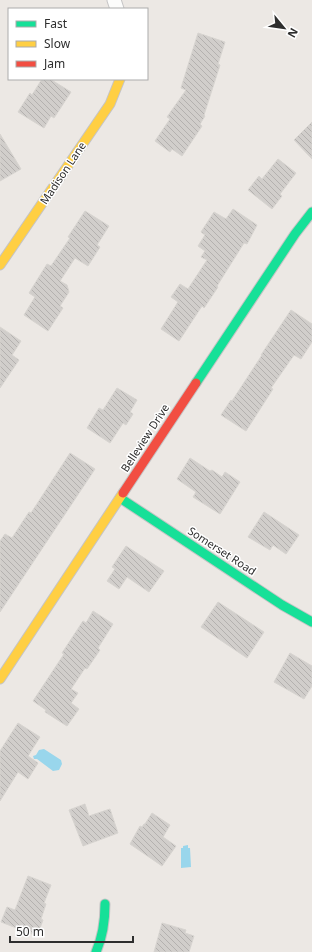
<svg xmlns="http://www.w3.org/2000/svg" width="312" height="952" viewBox="0 0 312 952" font-family="'Noto Sans',sans-serif">
<style>
.water{fill:#99d6ec}
.building{fill:url(#building-back-hatch);stroke:#d7d4d0}
.lines{fill:none;stroke-linecap:round;stroke-linejoin:round}
.street-casing{stroke:#c5c4c5;stroke-width:15}
.fast-casing{stroke:#c5c4c5;stroke-width:11}
.slow-casing{stroke:#c5c4c5;stroke-width:11}
.jam-casing{stroke:#c5c4c5;stroke-width:11}
.street{stroke:#fcfcfb;stroke-width:13}
.fast{stroke:#16e098;stroke-width:9}
.slow{stroke:#ffcf43;stroke-width:9}
.jam{stroke:#f24e42;stroke-width:9}
.labels{text-anchor:middle;stroke-width:3;stroke-linejoin:round;paint-order:stroke}
.street-label{font-size:11px;fill:#2e2e2e;stroke:#fff}
</style>
<defs>
<pattern id="building-back-hatch" width="6" height="6" patternUnits="userSpaceOnUse"><rect width="6" height="6" fill="#d1cecb"/><path d="M-1 5l2 2M0 0l6 6M5-1l2 2" fill="none" stroke="#b4b1af"/></pattern>
</defs>
<rect width="100%" height="100%" fill="#ece8e4"/>
<g class="water">
<path d="M44 749 61 760 62 764 59 770 53 771 37 759H34L33 756 36 755 39 750Z"/>
<path d="M188 845V848H190L191 867 181 868V848H183V846Z"/>
</g>
<g class="building">
<path d="M198 33 225 42 218 64 220 65 204 115 205 116 200 124 202 126 182 156 172 149 170 152 155 141 170 119 167 117 186 90 181 88Z"/>
<path d="M42 79H50L71 92 54 118 51 116 44 128 18 112 30 93 32 95Z"/>
<path d="M312 122V159L294 140Z"/>
<path d="M0 134 21 169 0 181Z"/>
<path d="M278 159 296 173 280 194 282 196 272 209 248 190 259 176 262 179Z"/>
<path d="M233 209 257 225 247 244 244 243 217 286 218 287 204 308 202 306 179 341 161 329 178 302 171 297 180 284 188 289 207 260 201 257 205 251 198 246 205 235 201 232 214 212 226 219Z"/>
<path d="M85 211 109 226 97 245 100 247 88 266 75 258 60 281 67 285 69 292 60 306 63 308 48 331 24 315 35 297 29 293 47 264 51 266 70 238 68 237Z"/>
<path d="M291 310 312 324V342L301 359 294 355 271 388 273 389 246 431 221 415 231 400 232 401 262 355H261Z"/>
<path d="M0 327 21 341 12 355 19 360 0 388Z"/>
<path d="M117 388 137 400 130 412 133 414 126 425 123 423 110 443 87 428 99 408 103 410Z"/>
<path d="M70 453 95 469 0 612V541L5 534 12 538 29 512 31 513Z"/>
<path d="M190 458 210 471 212 470 222 477 225 472 240 482 220 514 193 497 196 492 177 479Z"/>
<path d="M264 512 299 535 286 554 273 545 270 550 248 537Z"/>
<path d="M126 546 164 571 149 592 127 577 119 589 107 581 115 569 112 567Z"/>
<path d="M218 602 264 632 247 658 201 627Z"/>
<path d="M93 611 113 624 98 648 100 650 87 669 85 668 71 689 78 693 71 703 79 709 67 726 45 712 46 710 33 701 64 654 62 653 83 621 86 623Z"/>
<path d="M290 653 312 666V686L304 699 274 682Z"/>
<path d="M18 723 40 737 28 756 38 763 28 779 18 772 0 801V751Z"/>
<path d="M85 804 89 816 110 809 118 833 83 846 69 810Z"/>
<path d="M152 813 170 825 163 837 176 846 162 866 130 844 140 826 142 827 144 824H145Z"/>
<path d="M28 876 51 885 44 903 46 904 41 919 43 920 37 936 1 922 7 907 15 910Z"/>
<path d="M162 923 186 930 185 933 194 936 189 952H154Z"/>
</g>
<g class="lines">
<g class="street-casing">
<path id="street" d="M114 0 117 9"/>
</g>
<g class="fast-casing">
<g id="fast">
<path d="M196 383 295 234 312 212"/>
<path d="M120 498 282 605 312 622"/>
<path d="M96 952C103 936 105 921 105 904"/>
</g>
</g>
<g class="slow-casing">
<g id="slow">
<path d="M0 265 110 104 120 79"/>
<path d="M0 679 123 493"/>
</g>
</g>
<g class="jam-casing">
<path id="jam" d="M123 493 196 383"/>
</g>
<use href="#street" class="street"/>
<use href="#fast" class="fast"/>
<use href="#slow" class="slow"/>
<use href="#jam" class="jam"/>
</g>
<g class="labels">
<g class="street-label">
<text transform="translate(63 173) rotate(-56)" y="4">Madison Lane</text>
<text transform="translate(145 438) rotate(-57)" y="4">Belleview Drive</text>
<text transform="translate(222 551) rotate(33)" y="4">Somerset Road</text>
</g>
</g>
<rect x="8" y="8" width="140" height="72" fill="#ffffff" stroke="#ababab"/>
<rect x="16" y="21" width="20" height="6" fill="#16e098" stroke="#ababab"/>
<text x="44" y="28" font-size="12" fill="#2e2e2e">Fast</text>
<rect x="16" y="41" width="20" height="6" fill="#ffcf43" stroke="#ababab"/>
<text x="44" y="48" font-size="12" fill="#2e2e2e">Slow</text>
<rect x="16" y="61" width="20" height="6" fill="#f24e42" stroke="#ababab"/>
<text x="44" y="68" font-size="12" fill="#2e2e2e">Jam</text>
<g transform="translate(284 28) rotate(119)" stroke="#ffffff" stroke-width="3" paint-order="stroke">
<path d="M0-3L7 15L0 10L-7 15Z" fill="#2e2e2e"/>
<text y="-6" font-size="11" font-weight="bold" text-anchor="middle" fill="#2e2e2e">N</text>
</g>
<path d="M10 936v6h123v-6" fill="none" stroke="#2e2e2e" stroke-width="2"/>
<text x="16" y="936" font-size="12" fill="#2e2e2e" stroke="#ffffff" stroke-width="3" paint-order="stroke">50 m</text>
</svg>
